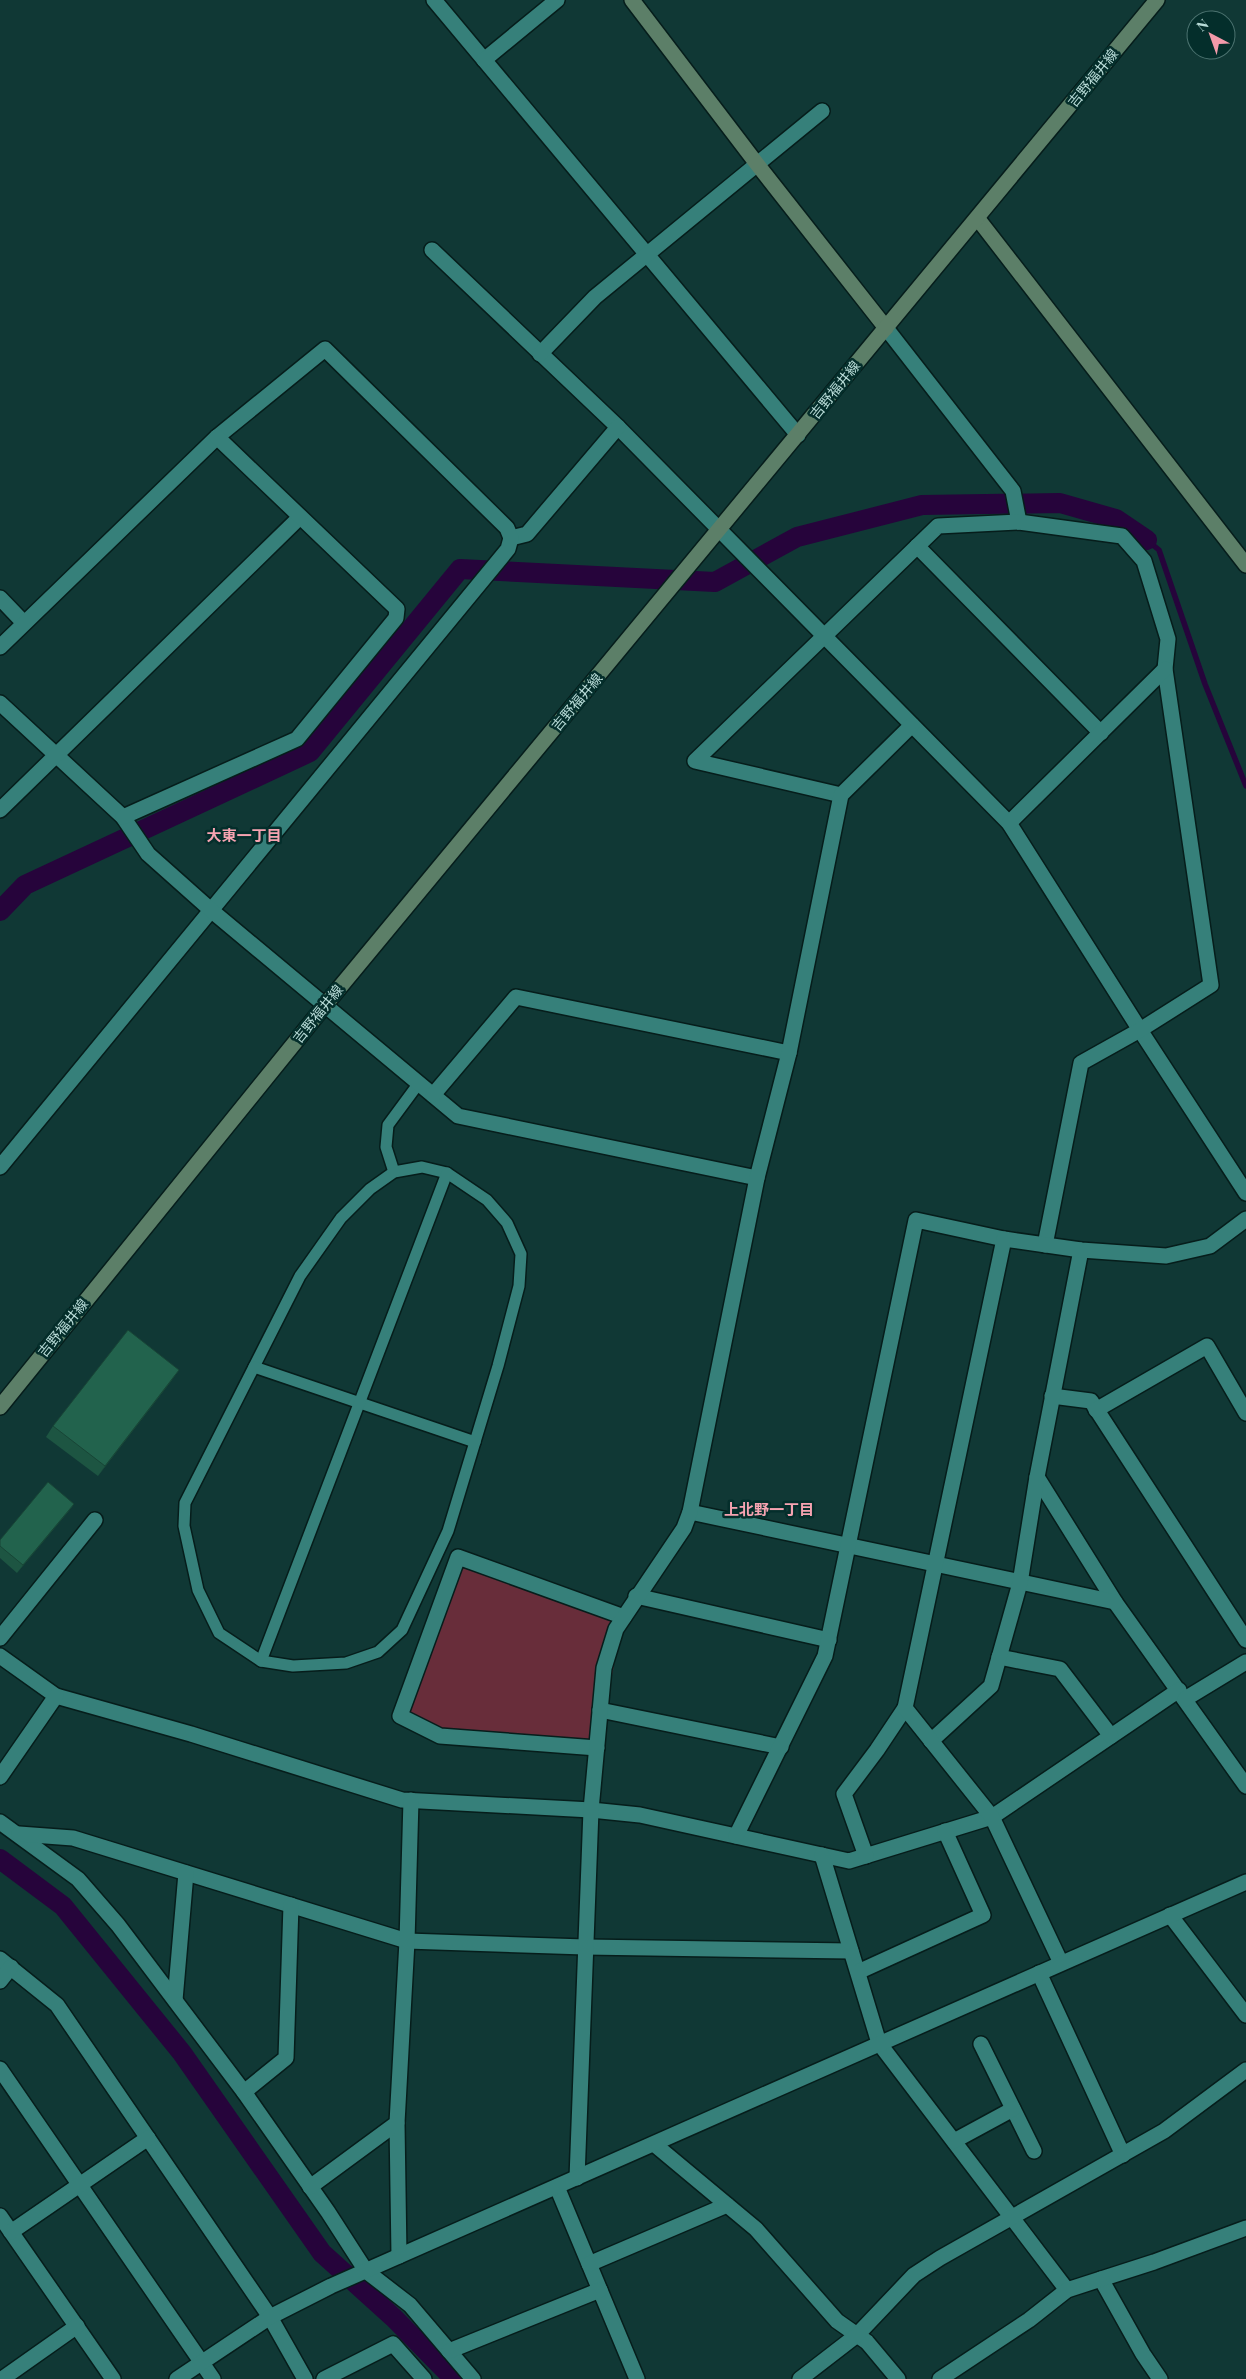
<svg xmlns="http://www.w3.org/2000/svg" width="1246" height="2379" viewBox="0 0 1246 2379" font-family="'Playfair Display','Noto Sans JP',serif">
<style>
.green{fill:#682d3a}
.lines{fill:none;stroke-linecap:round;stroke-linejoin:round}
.stream{stroke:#26043b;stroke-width:5.5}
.canal{stroke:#26043b;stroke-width:20}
.lane-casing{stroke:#061d1b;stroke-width:14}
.street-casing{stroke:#061d1b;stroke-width:18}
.secondary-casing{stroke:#061d1b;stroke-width:18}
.lane{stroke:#36807a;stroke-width:11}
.street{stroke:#36807a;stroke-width:15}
.secondary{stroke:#5c7f68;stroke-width:15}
.wall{fill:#1d5542}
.shaded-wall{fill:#184536}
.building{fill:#22634d;stroke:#184536}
.labels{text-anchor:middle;stroke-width:5;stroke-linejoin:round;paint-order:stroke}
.street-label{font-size:14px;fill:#b8dbd7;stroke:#042e2b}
.neighbourhood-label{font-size:15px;font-weight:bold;fill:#f6a3b1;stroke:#042e2b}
</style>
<rect width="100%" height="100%" fill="#103835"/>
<path class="green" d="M466 1560 624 1617 597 1748 451 1737 400 1716Z"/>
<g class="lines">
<path class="stream" d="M1147 540 1159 550 1205 684 1246 786"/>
<g class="canal">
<path d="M0 911 25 885 310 752 460 569 715 582 797 537 922 505 1060 503 1116 519 1147 540"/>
<path d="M0 1859 63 1906 182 2053 322 2253 394 2318 454 2379"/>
</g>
<g class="lane-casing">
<g id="lane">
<path d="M422 1167 447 1173 487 1200 507 1223 521 1254 519 1286 498 1366 448 1531 402 1630 378 1652 346 1663 293 1666 261 1661 219 1633 198 1590 184 1526 185 1503 300 1276 341 1218 370 1189 394 1172Z"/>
<path d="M394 1172 386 1147 388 1125 419 1083"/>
<path d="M254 1367 475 1442"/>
<path d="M261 1661 447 1173"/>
</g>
</g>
<g class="street-casing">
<g id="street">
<path d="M434 0 798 435"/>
<path d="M484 60 557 0"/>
<path d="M432 250 618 427 1009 823 1140 1030 1246 1193"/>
<path d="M886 328 1013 491 1019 522"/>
<path d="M540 354 595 297 822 111"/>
<path d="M511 538 527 534 618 427"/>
<path d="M917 546 1101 733"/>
<path d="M0 598 24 623"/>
<path d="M0 647 217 437 325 349 507 528 511 538 508 549 0 1167"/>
<path d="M0 703 123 817 148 854 212 911 458 1116 757 1178"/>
<path d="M841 795 695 761 938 526 1019 522 1122 536 1144 561 1168 639 1165 669 1211 985 1140 1030 1081 1063 1045 1245"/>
<path d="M0 810 300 517"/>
<path d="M123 817 297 739 396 618 397 609 217 437"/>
<path d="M1009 823 1165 669"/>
<path d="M433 1095 516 997 789 1053"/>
<path d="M1052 1396 1091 1401 1246 1640"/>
<path d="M1096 1410 1207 1346 1246 1413"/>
<path d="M1037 1477 1115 1602 1246 1786"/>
<path d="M690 1512 1115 1602"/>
<path d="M636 1596 829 1640"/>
<path d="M0 1638 95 1520"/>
<path d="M0 1656 56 1696 191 1734 402 1800 591 1810 640 1815 849 1861 992 1817 1179 1690"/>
<path d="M999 1657 1060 1669 1111 1736"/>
<path d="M1185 1699 1246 1662"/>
<path d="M600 1710 781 1747"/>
<path d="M931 1741 991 1686 1020 1583 1037 1477 1081 1250"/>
<path d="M597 1748 440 1736 400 1716 458 1557 624 1617"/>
<path d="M0 1777 56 1696"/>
<path d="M0 1822 78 1879 118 1925 244 2092 328 2212 366 2271 410 2305 473 2379"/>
<path d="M19 1834 73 1838 407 1941 585 1947 851 1951"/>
<path d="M736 1836 825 1656 916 1220 1004 1239"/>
<path d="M822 1855 879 2043 1067 2290"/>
<path d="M866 1856 844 1794 877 1750 905 1708"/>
<path d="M1170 1915 1246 2015"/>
<path d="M0 1959 57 2005 270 2317 305 2379"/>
<path d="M1061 1963 992 1817 905 1708 1004 1239 1081 1250 1166 1256 1210 1246 1246 1219"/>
<path d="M858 1972 983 1915 945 1831"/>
<path d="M1039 1973 1123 2155"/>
<path d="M0 1981 11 1967"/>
<path d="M175 2000 186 1873"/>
<path d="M981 2044 1034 2151"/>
<path d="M0 2069 213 2379"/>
<path d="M244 2092 286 2058 291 1905"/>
<path d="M397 2123 399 2256"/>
<path d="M954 2141 1013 2109"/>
<path d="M654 2144 756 2229 837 2321 867 2342 898 2379"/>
<path d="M577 2178 591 1810 604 1668 616 1629 684 1528 690 1512 757 1178 789 1053 841 795 912 725"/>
<path d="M310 2187 397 2123 407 1941 411 1800"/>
<path d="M557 2187 637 2379"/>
<path d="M0 2216 113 2379"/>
<path d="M11 2232 148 2138"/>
<path d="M589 2264 727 2205"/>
<path d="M1101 2279 1143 2354 1160 2379"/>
<path d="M449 2351 600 2290"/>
<path d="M2 2379 77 2326"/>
<path d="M177 2379 270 2317 331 2286 1246 1882"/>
<path d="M324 2379 393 2344 424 2379"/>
<path d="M800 2379 857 2335 914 2275 940 2258 1164 2131 1246 2070"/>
<path d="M940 2379 1029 2320 1067 2290 1154 2262 1246 2228"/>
</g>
</g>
<g class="secondary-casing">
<g id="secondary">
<path d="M632 0 757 164 886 328"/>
<path d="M978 219 1246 565"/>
<path d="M0 1407 326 1004 1157 0"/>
</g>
</g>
<use href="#lane" class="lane"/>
<use href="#street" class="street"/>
<use href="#secondary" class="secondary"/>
</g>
<g class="wall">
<path d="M172 1380 98 1476 46 1437 53 1426Z"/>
<path d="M74 1504 68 1512 17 1573 0 1558V1540Z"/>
</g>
<g class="shaded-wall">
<path d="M179 1370 172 1380 98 1476 105 1466Z"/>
<path d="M74 1504 68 1512 17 1573 23 1565Z"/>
</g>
<g class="building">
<path d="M128 1330 179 1370 105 1466 53 1426Z"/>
<path d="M48 1482 74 1504 23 1565 0 1546V1540Z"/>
</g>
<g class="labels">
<g class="street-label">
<text transform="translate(1093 78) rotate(-51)" y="5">吉野福井線</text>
<text transform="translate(835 390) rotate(-51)" y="5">吉野福井線</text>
<text transform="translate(577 702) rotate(-50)" y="5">吉野福井線</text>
<text transform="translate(318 1014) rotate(-51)" y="5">吉野福井線</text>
<text transform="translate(63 1328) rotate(-51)" y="5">吉野福井線</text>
</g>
<g class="neighbourhood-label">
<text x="244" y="841">大東一丁目</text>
<text x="769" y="1515">上北野一丁目</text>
</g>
</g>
<g transform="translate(1211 35) rotate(319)"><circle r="24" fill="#042e2b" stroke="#4c7370"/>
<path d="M0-4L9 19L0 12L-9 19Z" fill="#f39aaa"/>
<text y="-8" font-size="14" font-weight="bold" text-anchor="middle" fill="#b8dbd7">N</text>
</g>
</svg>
